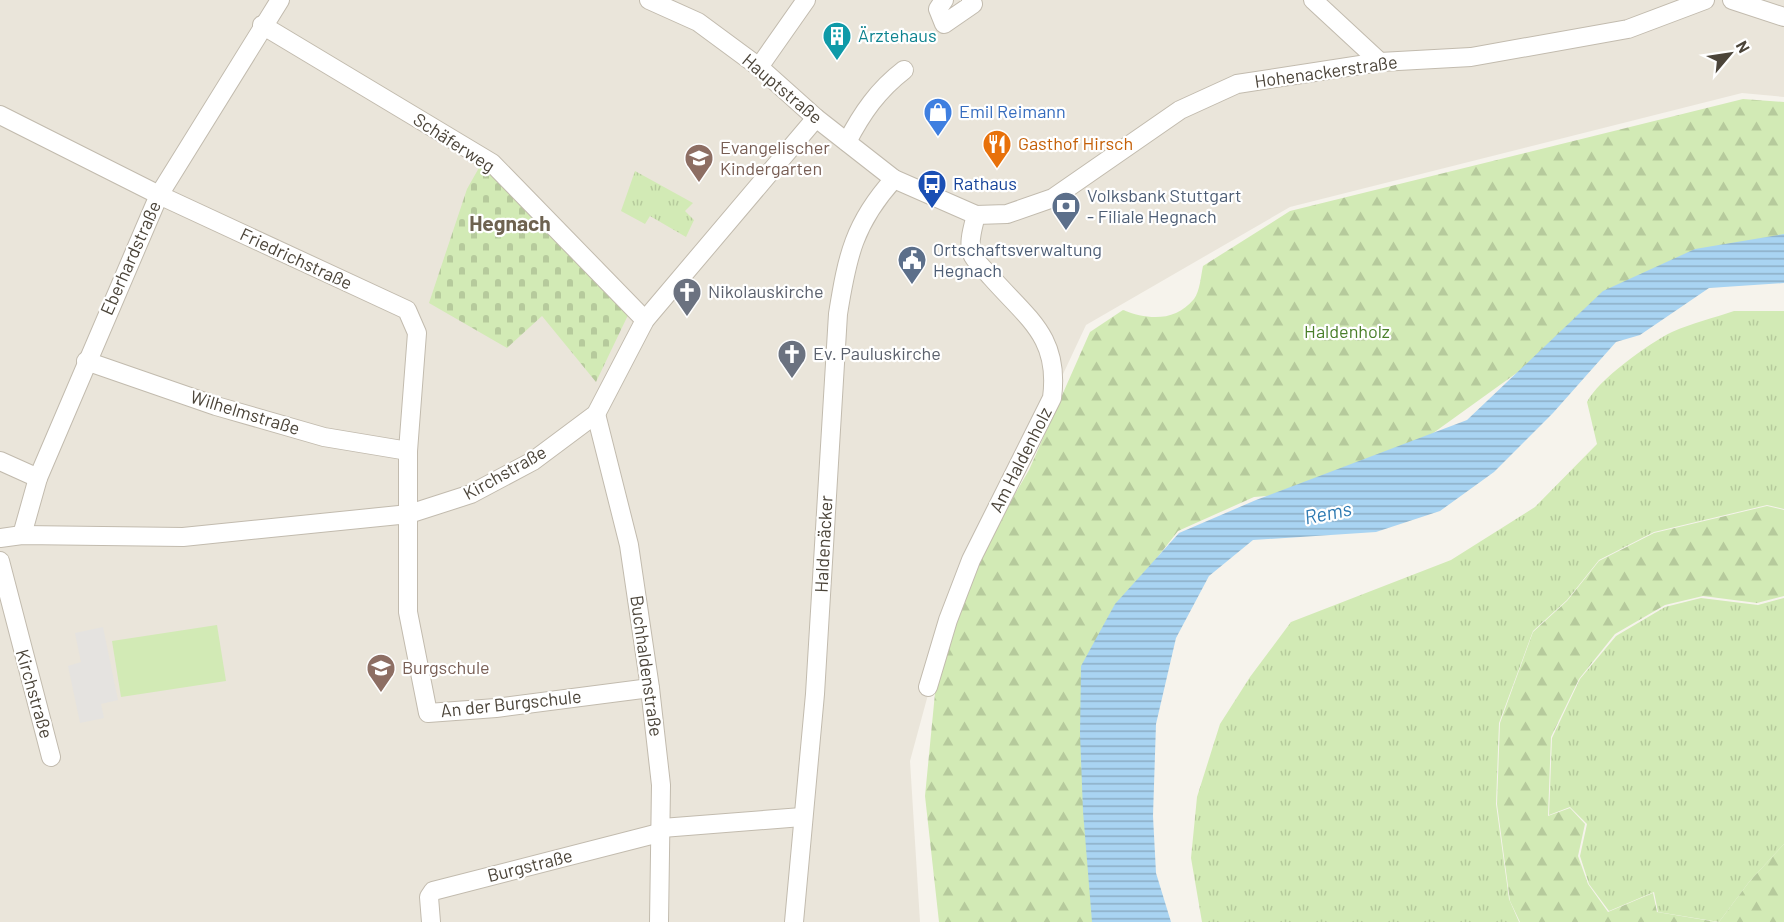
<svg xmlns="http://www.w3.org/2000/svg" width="1784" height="922" viewBox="0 0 1784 922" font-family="Barlow,sans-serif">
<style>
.residential{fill:#eae5da}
.grass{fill:url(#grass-tufts)}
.forest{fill:url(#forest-firs)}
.cemetery{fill:url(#cemetery-stones)}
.garden{fill:#d2eab5}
.parking{fill:#e5e3e0}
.water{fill:url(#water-rules)}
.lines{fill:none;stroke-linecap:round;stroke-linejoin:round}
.minor-casing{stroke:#c2bbae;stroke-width:20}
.minor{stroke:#fff;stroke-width:18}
.labels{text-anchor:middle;stroke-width:4.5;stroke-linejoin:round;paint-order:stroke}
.culture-label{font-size:18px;fill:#0d838f;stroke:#fff;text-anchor:start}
.street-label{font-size:18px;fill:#4b4439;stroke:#fff}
.shop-label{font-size:18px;fill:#366cbe;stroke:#fff;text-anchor:start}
.food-label{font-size:18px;fill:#c56008;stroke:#fff;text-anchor:start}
.education-label{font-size:18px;fill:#785e54;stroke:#fff;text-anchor:start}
.transit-label{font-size:18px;fill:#164399;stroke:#fff;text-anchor:start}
.service-label{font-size:18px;fill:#4e5e75;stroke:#fff;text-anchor:start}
.worship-label{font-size:18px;fill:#5b616d;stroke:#fff;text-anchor:start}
.park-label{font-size:18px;fill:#4a7f2a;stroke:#fff}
.water-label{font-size:20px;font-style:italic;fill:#2e7ab2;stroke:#fff}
.quarter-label{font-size:21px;font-weight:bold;fill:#6e6250;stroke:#fff}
</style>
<defs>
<pattern id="grass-tufts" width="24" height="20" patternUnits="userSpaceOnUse" patternTransform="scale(1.5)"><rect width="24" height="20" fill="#d2eab5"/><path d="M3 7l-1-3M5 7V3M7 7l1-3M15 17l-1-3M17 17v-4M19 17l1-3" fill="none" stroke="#b6ca9c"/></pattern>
<pattern id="forest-firs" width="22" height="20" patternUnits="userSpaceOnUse" patternTransform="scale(1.5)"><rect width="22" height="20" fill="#d2eab5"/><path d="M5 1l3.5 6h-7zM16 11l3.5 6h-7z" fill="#b6ca9c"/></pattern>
<pattern id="cemetery-stones" width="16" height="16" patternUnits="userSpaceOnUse" patternTransform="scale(1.5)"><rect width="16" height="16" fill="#d2eab5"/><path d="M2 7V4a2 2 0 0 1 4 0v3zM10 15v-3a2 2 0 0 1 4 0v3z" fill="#b6ca9c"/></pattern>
<pattern id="water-rules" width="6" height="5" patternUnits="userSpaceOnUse" patternTransform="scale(1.5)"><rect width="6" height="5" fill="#a9d4f2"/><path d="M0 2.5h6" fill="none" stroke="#8caec5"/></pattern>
</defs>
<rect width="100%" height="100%" fill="#f6f3ec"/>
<path class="residential" d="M0 0H1784V97L1742 93 1290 207 1086 325 1021 464 964 562 910 761 920 922H0Z"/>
<g class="grass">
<path d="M635 171 693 203 685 211 694 220 686 237 650 216 645 224 621 211Z"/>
<path d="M1734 311H1784V509L1767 505 1654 532 1599 560 1567 600 1533 631 1499 723 1496 804 1509 899 1519 922H1202L1191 858 1197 797 1220 724 1250 677 1291 622 1451 560 1535 507 1597 444 1587 402C1598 380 1649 343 1672 332 1692 323 1714 318 1734 311Z"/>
<path d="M1701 598 1758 605 1784 598V844L1749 882 1719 922 1658 912 1654 892 1609 911 1589 884 1580 856 1587 824 1570 807 1549 815 1552 738 1580 679 1616 636 1665 607Z"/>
</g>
<g class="forest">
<path d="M1743 99 1784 102V246L1529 364 1411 449 1314 492 1254 497 1178 531 1131 591 1102 922H939L925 796 936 683 975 562 1029 470 1090 332 1123 310C1148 320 1175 322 1194 299 1200 291 1201 275 1203 266L1290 211Z"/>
<path d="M1767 506 1784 510V596L1757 603 1703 596 1665 605 1615 634 1579 679 1551 737 1548 816 1570 808 1585 824 1578 856 1588 884 1608 912 1653 893 1657 912 1717 922H1520L1510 901 1497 804 1500 723 1533 632 1567 601 1599 561 1654 533Z"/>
<path d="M1784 844V922H1719L1749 882Z"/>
</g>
<path class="cemetery" d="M480 166 493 167 629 313 596 382 542 316 507 348 429 303 467 189Z"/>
<path class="garden" d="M217 625 226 681 121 697 112 641Z"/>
<path class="parking" d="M103 627 118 700 101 704 104 718 80 723 68 666 81 662 75 633Z"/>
<path class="water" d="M1784 234V283L1709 288 1640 335 1616 342 1553 413 1494 472 1440 511 1376 532 1253 540 1209 576 1176 638 1156 724 1153 816 1156 873 1171 922H1092L1083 811 1080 734 1081 666 1115 604 1179 533 1256 500 1467 420 1603 291 1695 249Z"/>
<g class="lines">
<g class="minor-casing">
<g id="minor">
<path d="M649 0 698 22 759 67 816 118 894 179 976 215 1007 214 1053 198 1180 110 1237 84 1380 62 1471 57 1628 29 1705 0"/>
<path d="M944 0 938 9 944 24 973 4 971 0"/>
<path d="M1313 0 1380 62"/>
<path d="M1732 0 1784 17"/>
<path d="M262 25 492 163 645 320"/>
<path d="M759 67 806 0"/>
<path d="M0 115 159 195 407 310 417 333 408 451V612L428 713 496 708 650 688"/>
<path d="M847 142C862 113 878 90 904 70"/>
<path d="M86 361 216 406 324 437 408 451"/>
<path d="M596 414 629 545 650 688 661 785 659 922"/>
<path d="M0 461 38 478"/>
<path d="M22 535 38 478 159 195 280 0"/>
<path d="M0 538 22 535 183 537 409 514 471 494 533 461 596 414 645 320 816 118"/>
<path d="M0 561 51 757"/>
<path d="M928 687 948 620 971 560 1052 398C1060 337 1028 319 991 277 986 271 977 263 973 256 967 245 973 227 976 215"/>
<path d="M662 828 802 817"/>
<path d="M431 922 429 897 433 891 659 833"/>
<path d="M794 922 815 694 838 314C847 257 854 223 894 179"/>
</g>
</g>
<use href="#minor" class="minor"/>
</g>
<defs>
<g id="building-pin" transform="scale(1.5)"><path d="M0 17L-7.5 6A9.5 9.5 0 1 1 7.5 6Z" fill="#0f9aa8" stroke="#fff"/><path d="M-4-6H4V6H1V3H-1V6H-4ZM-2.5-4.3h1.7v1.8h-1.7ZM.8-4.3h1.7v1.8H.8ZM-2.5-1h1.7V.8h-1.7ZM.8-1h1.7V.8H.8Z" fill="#fff"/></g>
<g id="shop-pin" transform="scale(1.5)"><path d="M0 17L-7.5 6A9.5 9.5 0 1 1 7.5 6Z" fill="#3f7fe0" stroke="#fff"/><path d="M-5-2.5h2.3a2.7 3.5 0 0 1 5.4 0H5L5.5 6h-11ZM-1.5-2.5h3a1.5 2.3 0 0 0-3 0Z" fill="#fff"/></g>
<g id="restaurant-pin" transform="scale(1.5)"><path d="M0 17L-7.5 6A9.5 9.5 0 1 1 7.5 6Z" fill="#e8710a" stroke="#fff"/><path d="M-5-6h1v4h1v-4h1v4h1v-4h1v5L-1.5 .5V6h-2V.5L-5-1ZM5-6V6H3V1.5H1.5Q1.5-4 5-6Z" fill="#fff"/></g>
<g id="school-pin" transform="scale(1.5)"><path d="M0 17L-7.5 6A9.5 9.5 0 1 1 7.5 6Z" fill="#8d6e63" stroke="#fff"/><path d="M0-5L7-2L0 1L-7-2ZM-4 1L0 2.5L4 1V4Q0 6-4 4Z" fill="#fff"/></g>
<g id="bus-pin" transform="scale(1.5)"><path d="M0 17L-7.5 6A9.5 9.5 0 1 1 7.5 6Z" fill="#1a4fb4" stroke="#fff"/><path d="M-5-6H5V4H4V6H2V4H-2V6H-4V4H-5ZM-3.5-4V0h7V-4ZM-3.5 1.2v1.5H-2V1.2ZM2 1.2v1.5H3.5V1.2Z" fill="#fff"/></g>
<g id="bank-pin" transform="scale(1.5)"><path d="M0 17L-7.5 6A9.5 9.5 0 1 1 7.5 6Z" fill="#5c6f8a" stroke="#fff"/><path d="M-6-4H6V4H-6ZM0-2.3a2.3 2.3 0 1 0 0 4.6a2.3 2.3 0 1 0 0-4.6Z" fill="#fff"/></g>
<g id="civic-pin" transform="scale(1.5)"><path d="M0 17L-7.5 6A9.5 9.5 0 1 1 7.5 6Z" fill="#5c6f8a" stroke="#fff"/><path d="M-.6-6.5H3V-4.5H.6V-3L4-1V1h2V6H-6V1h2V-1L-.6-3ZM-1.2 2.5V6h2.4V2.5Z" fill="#fff"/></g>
<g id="church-pin" transform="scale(1.5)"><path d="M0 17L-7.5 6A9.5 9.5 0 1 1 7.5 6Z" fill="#6b7280" stroke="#fff"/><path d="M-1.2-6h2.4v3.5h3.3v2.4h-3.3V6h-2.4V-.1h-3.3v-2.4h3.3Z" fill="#fff"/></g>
</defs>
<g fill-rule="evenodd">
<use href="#building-pin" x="837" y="36"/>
<use href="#shop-pin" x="938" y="112"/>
<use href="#restaurant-pin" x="997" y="144"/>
<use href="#school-pin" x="699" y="158"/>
<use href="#bus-pin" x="932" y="184"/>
<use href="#bank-pin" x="1066" y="206"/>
<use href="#civic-pin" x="912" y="260"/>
<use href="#church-pin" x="687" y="292"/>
<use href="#church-pin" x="792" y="354"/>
<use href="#school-pin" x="381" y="668"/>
</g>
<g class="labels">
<g class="culture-label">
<text x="858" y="42">Ärztehaus</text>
</g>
<g class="street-label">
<text transform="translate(1326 72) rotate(-8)" y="6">Hohenackerstraße</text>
<text transform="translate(782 89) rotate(40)" y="6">Hauptstraße</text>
<text transform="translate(454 143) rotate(33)" y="6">Schäferweg</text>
<text transform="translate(131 258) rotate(-66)" y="6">Eberhardstraße</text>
<text transform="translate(296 259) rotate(25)" y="6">Friedrichstraße</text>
<text transform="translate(245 413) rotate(17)" y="6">Wilhelmstraße</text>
<text transform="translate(1021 460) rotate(-63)" y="6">Am Haldenholz</text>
<text transform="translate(505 473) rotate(-29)" y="6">Kirchstraße</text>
<text transform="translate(824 544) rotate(-87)" y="6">Haldenäcker</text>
<text transform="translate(646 666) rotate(82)" y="6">Buchhaldenstraße</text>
<text transform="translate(34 694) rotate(74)" y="6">Kirchstraße</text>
<text transform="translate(511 704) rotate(-6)" y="6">An der Burgschule</text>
<text transform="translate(530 866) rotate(-14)" y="6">Burgstraße</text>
</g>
<g class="shop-label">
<text x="959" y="118">Emil Reimann</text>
</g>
<g class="food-label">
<text x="1018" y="150">Gasthof Hirsch</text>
</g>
<g class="education-label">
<text x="720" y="154">Evangelischer<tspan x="720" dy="21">Kindergarten</tspan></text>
<text x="402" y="674">Burgschule</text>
</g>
<g class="transit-label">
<text x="953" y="190">Rathaus</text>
</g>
<g class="service-label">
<text x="1087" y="202">Volksbank Stuttgart<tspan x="1087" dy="21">- Filiale Hegnach</tspan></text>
<text x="933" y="256">Ortschaftsverwaltung<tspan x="933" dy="21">Hegnach</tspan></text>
</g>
<g class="worship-label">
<text x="708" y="298">Nikolauskirche</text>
<text x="813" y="360">Ev. Pauluskirche</text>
</g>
<g class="park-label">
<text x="1347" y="338">Haldenholz</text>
</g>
<g class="water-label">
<text transform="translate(1328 513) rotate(-11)" y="7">Rems</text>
</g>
<g class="quarter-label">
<text x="510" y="231">Hegnach</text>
</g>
</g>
<g transform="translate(1730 54) rotate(61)" stroke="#ffffff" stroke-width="4.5" paint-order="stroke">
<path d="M0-4.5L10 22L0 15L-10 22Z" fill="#4b4439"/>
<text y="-9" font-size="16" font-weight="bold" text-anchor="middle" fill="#4b4439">N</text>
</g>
</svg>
